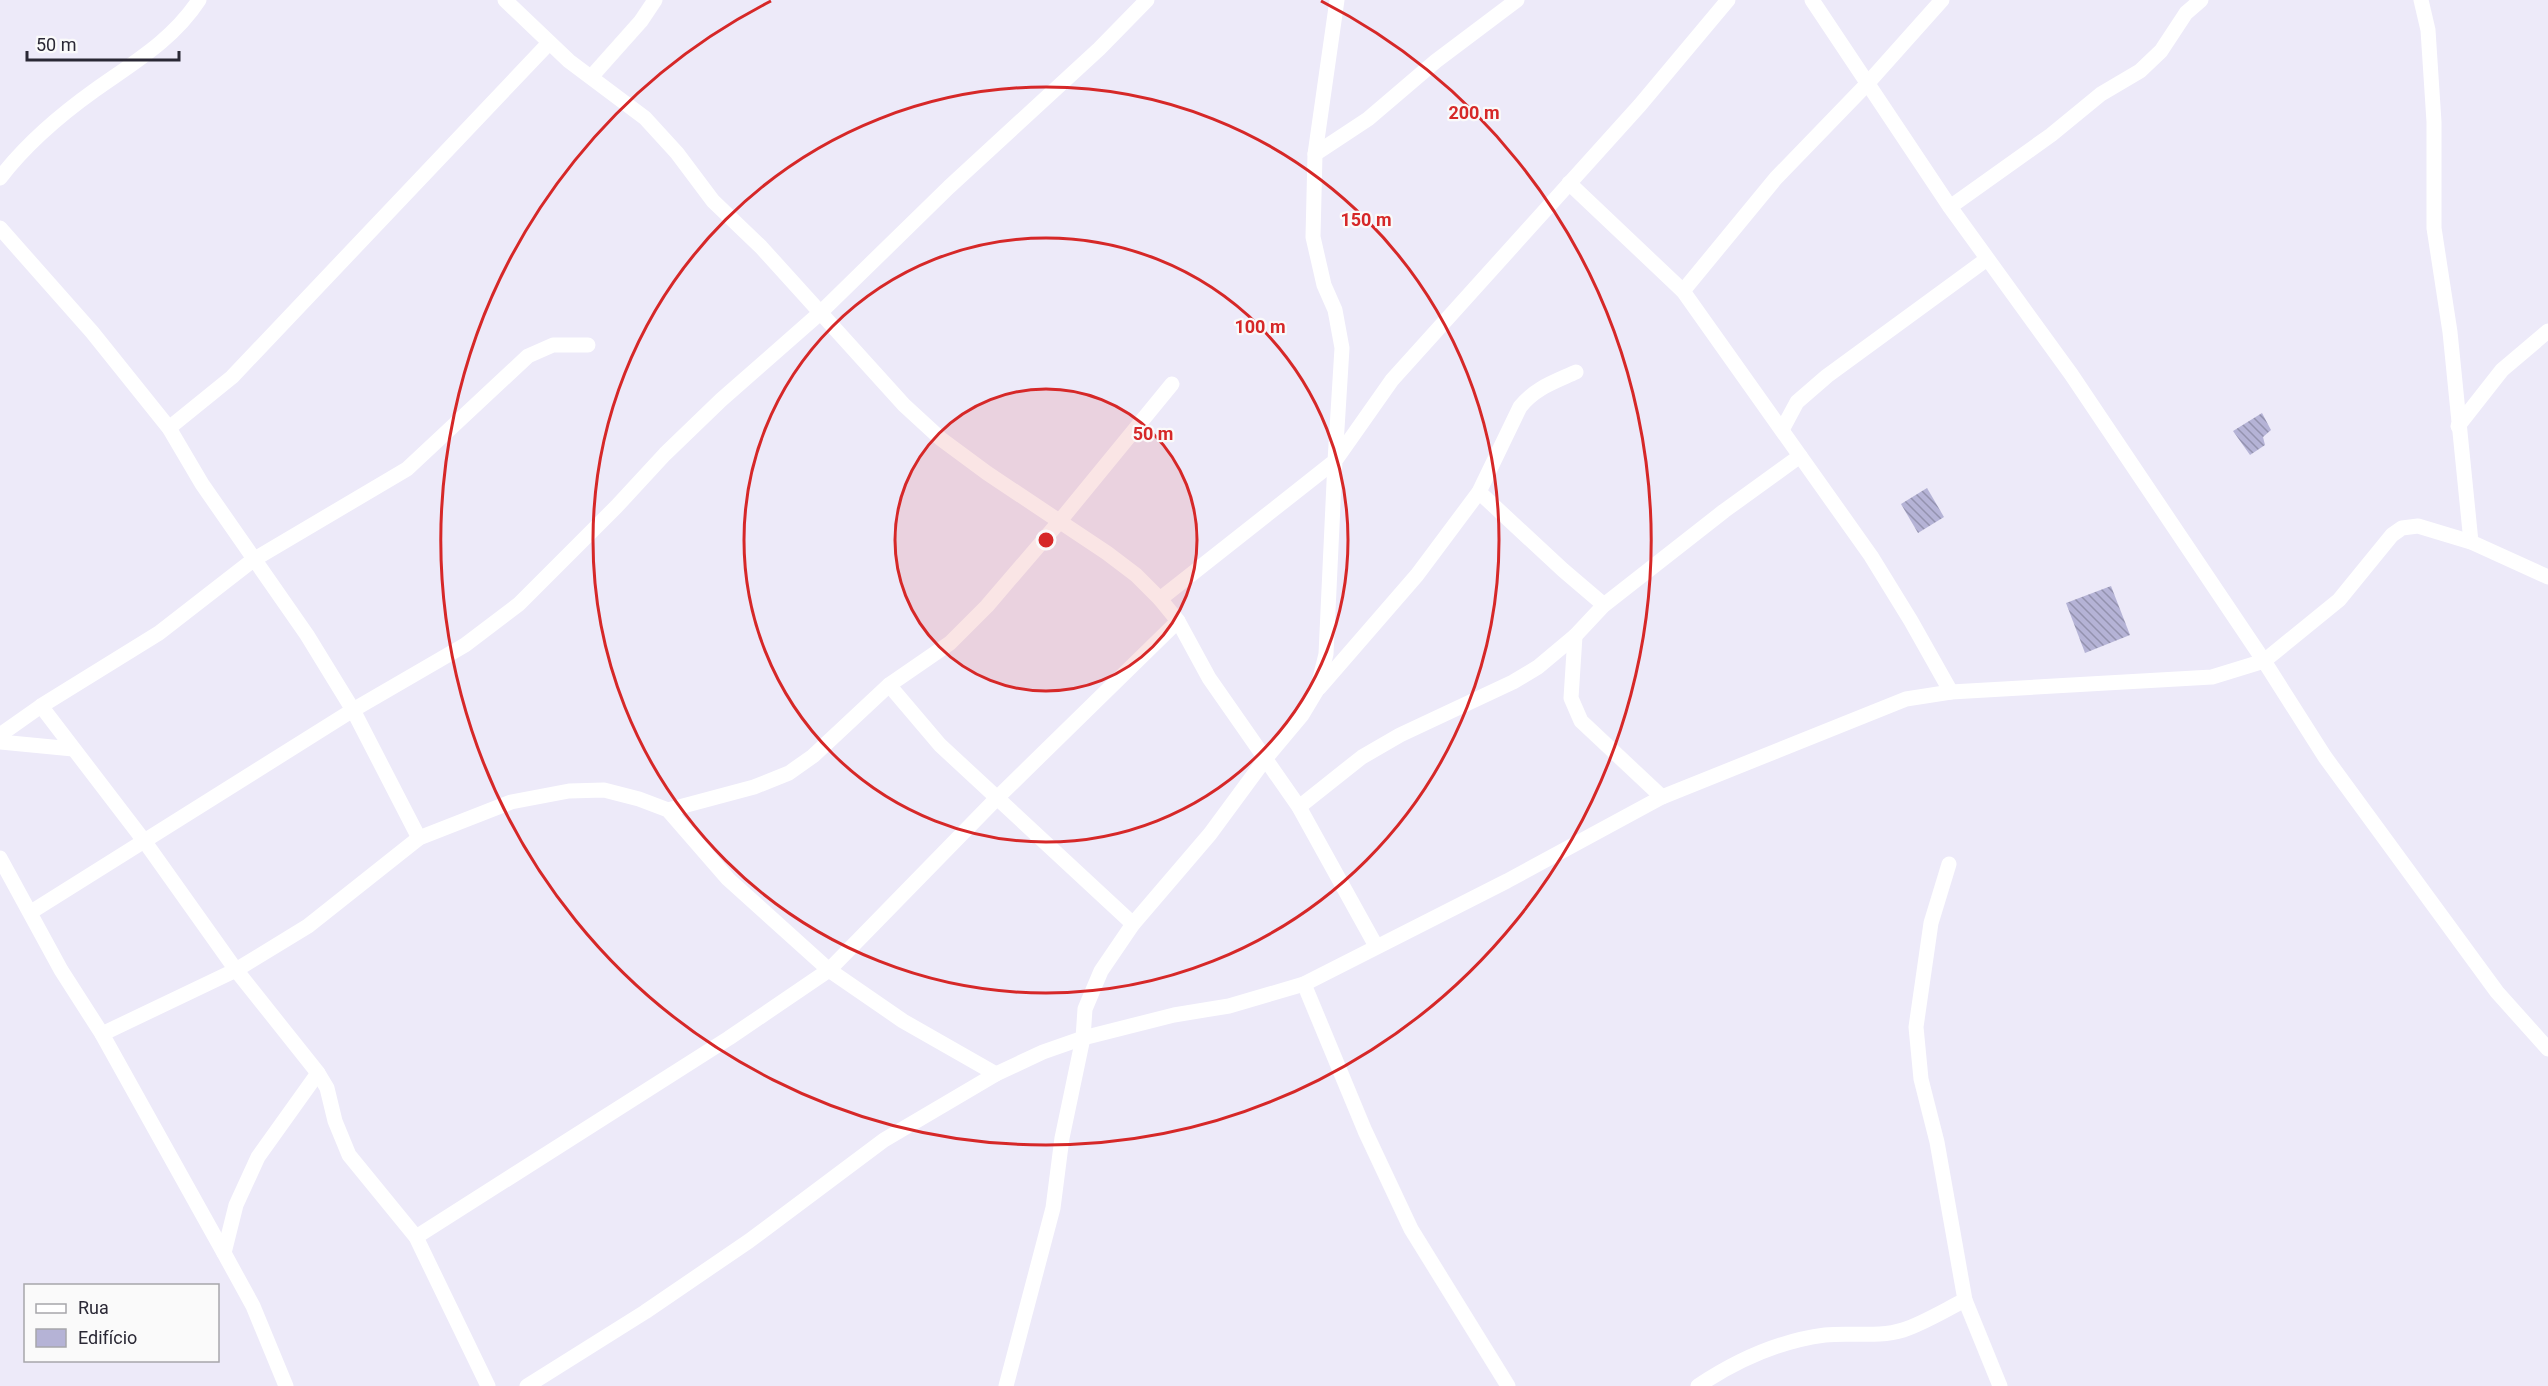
<svg xmlns="http://www.w3.org/2000/svg" width="2548" height="1386" viewBox="0 0 2548 1386" font-family="Roboto,sans-serif">
<style>
.building{fill:url(#building-back-hatch)}
.lines{fill:none;stroke-linecap:round;stroke-linejoin:round}
.minor{stroke:#fff;stroke-width:15}
.ring{fill:none;stroke:#d62828;stroke-width:3}
.centre{fill:#d62828;stroke:#fafafa;stroke-width:3}
.ring-label{font-size:18px;text-anchor:middle;font-weight:bold;fill:#d62828;stroke:#fafafa;stroke-width:4.5;stroke-linejoin:round;paint-order:stroke}
</style>
<defs>
<pattern id="building-back-hatch" width="6" height="6" patternUnits="userSpaceOnUse" patternTransform="scale(1.5)"><rect width="6" height="6" fill="#b5b3d6"/><path d="M-1 5l2 2M0 0l6 6M5-1l2 2" fill="none" stroke="#9392ae"/></pattern>
</defs>
<rect width="100%" height="100%" fill="#edeaf9"/>
<g class="building">
<path d="M2262 413 2271 430 2263 437 2265 445 2250 455 2233 431Z"/>
<path d="M1927 488 1944 517 1918 533 1901 504Z"/>
<path d="M2111 586 2130 635 2085 653 2066 603Z"/>
</g>
<g class="lines">
<g class="minor">
<path d="M505 0 569 61 645 118 677 153 713 201 761 247 904 405 941 439 987 473 1107 553 1136 575 1160 599 1178 621 1209 678 1299 807 1376 946"/>
<path d="M1812 0 1950 207 2071 374 2264 661 2325 757 2497 992 2548 1049"/>
<path d="M2421 0 2428 30 2434 122V228L2450 332 2471 542"/>
<path d="M592 76 641 21 655 0"/>
<path d="M1315 154 1368 119 1436 61 1517 0"/>
<path d="M0 178C26 144 60 115 95 90 133 63 173 40 199 0"/>
<path d="M1569 183 1683 291 1871 556 1911 621 1951 692"/>
<path d="M1950 207 2051 135 2101 94 2140 71 2161 51 2186 13 2201 0"/>
<path d="M0 228 92 332 169 428 202 484 307 635 353 710 419 838"/>
<path d="M1683 291 1776 178 1867 84 1942 0"/>
<path d="M2458 426 2502 370 2548 331"/>
<path d="M169 428 232 377 549 43"/>
<path d="M1782 430 1797 402 1827 376 1987 259"/>
<path d="M1479 492 1563 570 1604 605"/>
<path d="M1160 599 1335 461 1342 348 1335 310 1324 285 1313 237 1315 154 1337 0"/>
<path d="M1575 636 1571 698 1581 721 1662 797"/>
<path d="M889 685 940 745 1133 924"/>
<path d="M1319 688 1417 575 1479 492 1520 407C1535 388 1554 382 1576 372"/>
<path d="M41 706 145 842 236 970 318 1073 327 1088 335 1121 349 1155 416 1237 488 1386"/>
<path d="M0 735 41 706 159 633 253 560 407 469 528 356 553 345H588"/>
<path d="M0 742 73 749"/>
<path d="M1299 807 1362 757 1400 735 1513 682 1538 667 1575 636 1604 605 1724 511 1800 456"/>
<path d="M668 810 754 787 789 773 813 756 889 685 950 643 987 606 1059 522 1172 384"/>
<path d="M0 858 61 970 102 1034 224 1253 253 1306 286 1386"/>
<path d="M1949 864 1931 923 1916 1027 1921 1079 1937 1142 1965 1300 2000 1386"/>
<path d="M31 912 353 710 465 645 519 604 616 507 665 454 721 400 820 313 949 187 1099 49 1147 0"/>
<path d="M1304 984 1365 1131 1411 1229 1508 1386"/>
<path d="M102 1034 236 970 308 926 419 838 511 802 569 791 604 790 639 799 668 810 728 879 829 970 903 1021 996 1074"/>
<path d="M416 1237 729 1038 829 970 997 798 1178 621"/>
<path d="M224 1253 236 1205 258 1157 318 1073"/>
<path d="M527 1386 645 1312 749 1241 884 1140 996 1074 1043 1052 1083 1038 1174 1015 1229 1006 1304 984 1507 881 1662 797 1906 699 1951 692 2212 677 2264 661 2339 600 2392 535 2402 528 2418 526 2471 542 2548 577"/>
<path d="M1006 1386 1053 1208 1062 1138 1083 1038 1085 1009 1101 971 1133 924 1210 834 1266 758 1302 715 1317 690 1326 654 1335 461 1392 380 1640 105 1728 0"/>
<path d="M1698 1386C1737 1360 1778 1341 1825 1335 1851 1332 1878 1338 1903 1330 1924 1323 1945 1310 1965 1300"/>
</g>
</g>
<circle cx="1046" cy="540" r="151" fill="#d62828" fill-opacity=".12"/>
<g class="ring">
<circle cx="1046" cy="540" r="151"/>
<circle cx="1046" cy="540" r="302"/>
<circle cx="1046" cy="540" r="453"/>
<path d="M1321 1A605 605 0 1 1 771 1"/>
</g>
<circle cx="1046" cy="540" r="9" class="centre"/>
<g class="ring-label">
<text x="1474" y="119">200 m</text>
<text x="1366" y="226">150 m</text>
<text x="1260" y="333">100 m</text>
<text x="1153" y="440">50 m</text>
</g>
<rect x="24" y="1284" width="195" height="78" fill="#fafafa" stroke="#a7a6ab" stroke-width="1.5"/>
<rect x="36" y="1304" width="30" height="9" fill="#ffffff" stroke="#a7a6ab" stroke-width="1.5"/>
<text x="78" y="1314" font-size="18" fill="#2a2835">Rua</text>
<rect x="36" y="1329" width="30" height="18" fill="#b5b3d6" stroke="#a7a6ab" stroke-width="1.5"/>
<text x="78" y="1344" font-size="18" fill="#2a2835">Edifício</text>
<path d="M27 51v9h152v-9" fill="none" stroke="#2a2835" stroke-width="3"/>
<text x="36" y="51" font-size="18" fill="#2a2835" stroke="#fafafa" stroke-width="4.5" paint-order="stroke">50 m</text>
</svg>
